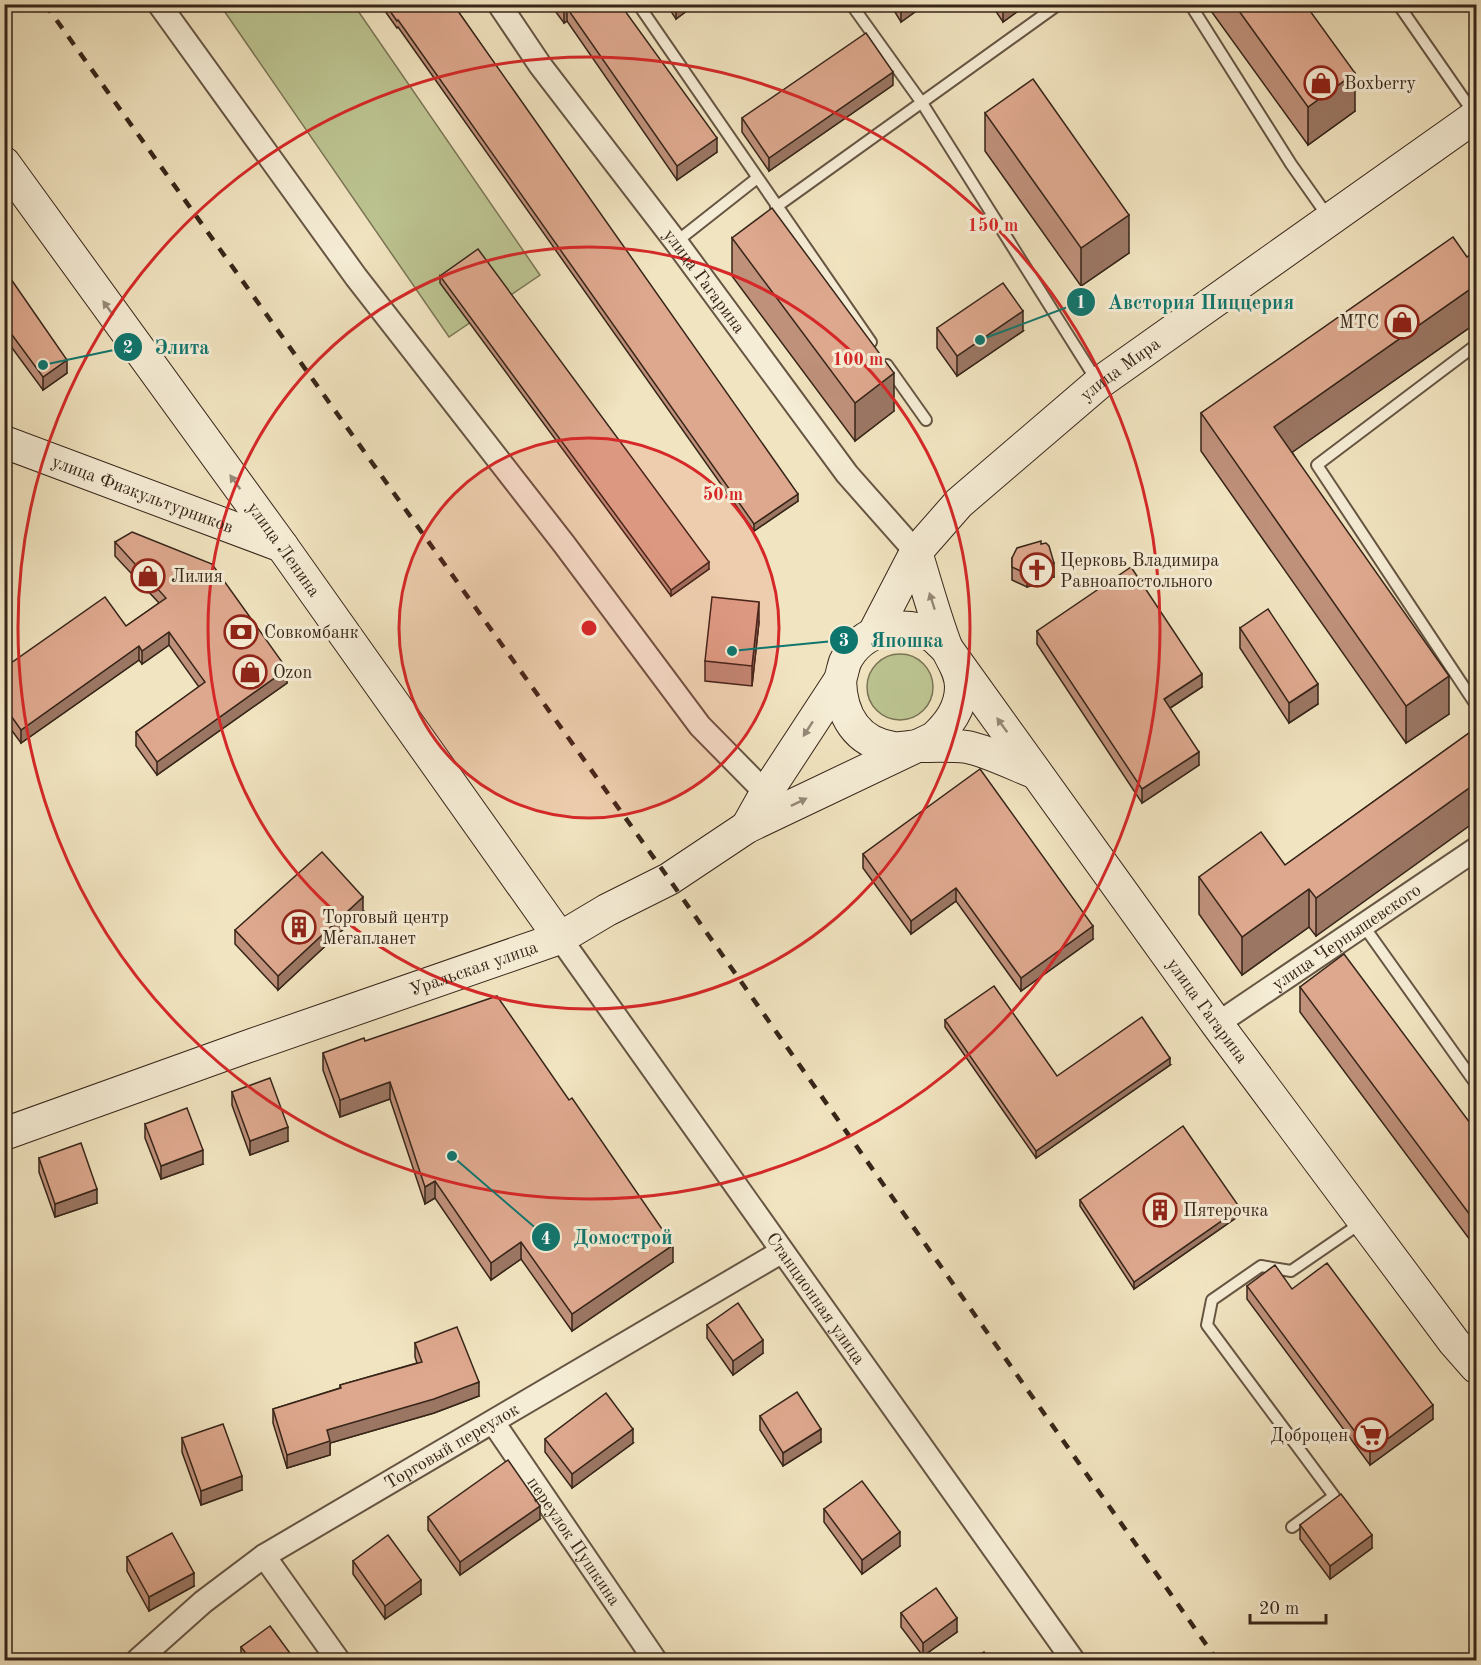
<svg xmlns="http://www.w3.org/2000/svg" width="1481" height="1665" viewBox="0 0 1481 1665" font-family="'Old Standard TT',serif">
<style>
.green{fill:#bcc491;stroke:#7a7455;stroke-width:1.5}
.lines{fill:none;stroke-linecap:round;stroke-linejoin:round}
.lane-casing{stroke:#665543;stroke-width:14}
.street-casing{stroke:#665543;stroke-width:26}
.secondary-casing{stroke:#372519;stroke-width:34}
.lane{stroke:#f6edd6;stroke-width:10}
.street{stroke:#f6edd6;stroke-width:22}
.secondary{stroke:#f6edd6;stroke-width:32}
.rail{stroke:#372519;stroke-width:4.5;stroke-dasharray:10 10;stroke-linecap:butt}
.wall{fill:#bf907a;stroke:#372519;stroke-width:1.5}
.shaded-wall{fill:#9b7663;stroke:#372519;stroke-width:1.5}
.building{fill:#dea88e;stroke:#372519;stroke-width:1.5}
.oneway{fill:#968978}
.ring{fill:none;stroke:#d62828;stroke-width:3}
.labels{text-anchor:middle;stroke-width:6;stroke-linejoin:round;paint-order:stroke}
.poi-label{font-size:18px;fill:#372519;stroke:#f6edd6;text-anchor:start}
.street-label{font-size:18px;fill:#372519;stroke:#f6edd6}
.centre{fill:#d62828;stroke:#f6edd6;stroke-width:3}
.ring-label{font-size:18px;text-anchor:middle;font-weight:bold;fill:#d62828;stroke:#f6edd6;stroke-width:6;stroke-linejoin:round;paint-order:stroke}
.leader{fill:none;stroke:#0f766e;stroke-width:2}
.callout-dot{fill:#0f766e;stroke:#f6edd6;stroke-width:2}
.mark-label{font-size:18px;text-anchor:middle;font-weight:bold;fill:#fff}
.callout-label{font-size:20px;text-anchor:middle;font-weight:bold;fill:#0f766e;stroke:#f6edd6;stroke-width:6;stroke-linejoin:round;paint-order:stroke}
</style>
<rect width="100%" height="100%" fill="#f1e4c0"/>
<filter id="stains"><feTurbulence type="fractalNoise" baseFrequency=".00333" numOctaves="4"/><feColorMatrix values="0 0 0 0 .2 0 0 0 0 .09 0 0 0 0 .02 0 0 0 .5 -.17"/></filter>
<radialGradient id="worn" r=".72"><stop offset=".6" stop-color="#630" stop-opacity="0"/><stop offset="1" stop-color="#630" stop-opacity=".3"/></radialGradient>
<g class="green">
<path d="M220 5H354L540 275 449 337Z"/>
<circle cx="900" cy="687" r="33"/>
</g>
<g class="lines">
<g class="lane-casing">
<g id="lane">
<path d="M638 4 871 342"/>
<path d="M851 4 922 103 1097 381"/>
<path d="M1190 4 1291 164 1329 218"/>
<path d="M1398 4 1475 115"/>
<path d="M776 207 1059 4"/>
<path d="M676 242 756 179"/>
<path d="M1476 345 1317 465 1476 705"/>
<path d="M887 365 926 420"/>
<path d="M1363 925 1476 1084"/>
<path d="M1292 1527 1334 1496 1207 1325 1212 1300 1261 1266 1291 1271 1361 1223"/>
</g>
</g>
<g class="street-casing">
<g id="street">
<path d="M159 4 356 277 564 544 700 726 766 793"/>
<path id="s1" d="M499 4 540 65 676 242 847 474 916 552"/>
<path id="s2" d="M560 938 1073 1660"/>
<path id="s3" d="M1217 1024 1476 849"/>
<path id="s4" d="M493 1422 655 1660"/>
<path d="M264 1556 338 1660"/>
<path id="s5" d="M138 1660 203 1602 264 1556 781 1252"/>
</g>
</g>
<g class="secondary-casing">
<g id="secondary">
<path id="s6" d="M4 163 282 546 560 938"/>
<path id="s7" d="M4 442 282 546"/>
<path id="s8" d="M874 633 916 552 959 503 1099 383 1476 116"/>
<path d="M840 680C841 715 856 743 894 748 901 749 909 747 917 746 933 746 952 745 967 747 985 750 1018 766 1036 773"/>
<path id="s9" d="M747 827 766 793 840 680C842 674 843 668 845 662 860 630 905 617 934 637 939 641 943 646 948 650L1217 1024 1454 1342 1476 1367"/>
<path id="s10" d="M4 1134 246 1047 560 938 607 910 669 879 747 827 934 738C948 725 961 709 961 687 961 672 953 662 947 649 935 618 926 584 916 552"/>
</g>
</g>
<use href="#lane" class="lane"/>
<use href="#street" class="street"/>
<use href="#secondary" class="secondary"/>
<path class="rail" d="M45 4 669 879 1217 1660"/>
</g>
<g class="wall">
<path d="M380 4H453L798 501 754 531 398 27 397 28Z"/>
<path d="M550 4H620L717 152 677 180 567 21 564 23Z"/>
<path d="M666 4H696L676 19Z"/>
<path d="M890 4H926L901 22Z"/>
<path d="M991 4H1028L1003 22Z"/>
<path d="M1206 4H1305L1355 111 1308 145Z"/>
<path d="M893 85 769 171 742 132V118Z"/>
<path d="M985 113 1129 253 1081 286 985 151Z"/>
<path d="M732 238 894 411 855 441 732 276Z"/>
<path d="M1476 251V323L1292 452 1449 714 1406 743 1201 451V413L1467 257Z"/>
<path d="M4 269 67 373 43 390 4 337Z"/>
<path d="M440 276 709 569 671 596 440 283Z"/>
<path d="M937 328 1023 331 957 376 937 348Z"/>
<path d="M115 542 287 683 157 775 136 746V732L199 687 169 645 142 664 139 660 21 743 4 720V668L126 626 159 603 115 556Z"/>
<path d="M1041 544 1054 577 1050 578V580L1027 587 1012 580V558Z"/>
<path d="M759 622 752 686 705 681V661Z"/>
<path d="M1240 628 1318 704 1289 723 1240 648Z"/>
<path d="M1037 631 1202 687 1170 708 1199 765 1142 803 1037 644Z"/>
<path d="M1476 728 1316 936 1309 927 1242 975 1199 914V877L1285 865Z"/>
<path d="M863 854 1093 939 1021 991 956 901 911 934 863 868Z"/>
<path d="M363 911 278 990 235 944V930Z"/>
<path d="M1300 987 1476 1131V1248L1300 1012Z"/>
<path d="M945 1020 1057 1076 1170 1065 1036 1158 945 1027Z"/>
<path d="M365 1041 673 1262 572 1331 521 1259 491 1280 435 1198 425 1204 390 1099 340 1117 323 1070V1053Z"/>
<path d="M232 1092 288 1141 250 1155 232 1105Z"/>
<path d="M145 1124 203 1164 161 1179 145 1138Z"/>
<path d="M39 1158 97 1203 55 1217 39 1172Z"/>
<path d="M1080 1200 1240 1215 1134 1289 1080 1206Z"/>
<path d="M1247 1286 1292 1289 1433 1419 1370 1465 1247 1299Z"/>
<path d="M707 1325 763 1353 733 1375 707 1338Z"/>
<path d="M415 1343 479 1396 434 1413 330 1443V1455L287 1468 273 1423V1409L340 1388V1385L417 1363 415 1357Z"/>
<path d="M760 1416 821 1442 783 1466 760 1430Z"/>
<path d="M182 1438 242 1490 201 1505 182 1452Z"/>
<path d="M545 1439 633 1443 572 1488 545 1452Z"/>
<path d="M824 1509 900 1546 862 1574 824 1522Z"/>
<path d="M428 1517 540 1519 460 1575 428 1530Z"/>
<path d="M1300 1525 1372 1548 1330 1579 1300 1539Z"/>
<path d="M127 1557 194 1586 149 1611 127 1571Z"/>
<path d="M353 1561 421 1594 385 1619 353 1574Z"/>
<path d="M901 1613 957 1632 923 1656 901 1627Z"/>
<path d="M241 1647 295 1660H241Z"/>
</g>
<g class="shaded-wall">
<path d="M686 4H696L676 19V12Z"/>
<path d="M907 4H926L901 22V8Z"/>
<path d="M1010 4H1028L1003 22V9Z"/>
<path d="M567 8V21L564 23V10Z"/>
<path d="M893 72V85L769 171V158Z"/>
<path d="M1355 73V111L1308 145V107Z"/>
<path d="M717 138V152L677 180V166Z"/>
<path d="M1129 215V253L1081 286V248Z"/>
<path d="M1476 285V323L1274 465V427Z"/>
<path d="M1023 311V331L957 376V356Z"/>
<path d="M67 360V373L43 390V377Z"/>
<path d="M894 373V411L855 441V403Z"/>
<path d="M798 494V501L754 531V524Z"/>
<path d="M709 562V569L671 596V590Z"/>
<path d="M1054 563V577L1050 578V580L1027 587V574Z"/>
<path d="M759 602V622L752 686V666Z"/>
<path d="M169 632V645L142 664V651Z"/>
<path d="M139 646V660L21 743V730Z"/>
<path d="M287 669V683L157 775V762Z"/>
<path d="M1202 674V687L1164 712V699Z"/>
<path d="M1449 676V714L1406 743V706Z"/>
<path d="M1318 684V704L1289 723V703Z"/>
<path d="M1199 752V765L1142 803V789Z"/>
<path d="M1476 783V821L1316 936V898Z"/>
<path d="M956 888V901L911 934V921Z"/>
<path d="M1309 889V927L1242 975V937Z"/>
<path d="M363 897V911L278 990V976Z"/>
<path d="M1093 926V939L1021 991V978Z"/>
<path d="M1170 1058V1065L1036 1158V1151Z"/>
<path d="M390 1082V1099L340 1117V1100Z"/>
<path d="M288 1127V1141L250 1155V1141Z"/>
<path d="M203 1150V1164L161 1179V1166Z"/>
<path d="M435 1181V1198L425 1204V1187Z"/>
<path d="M97 1189V1203L55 1217V1204Z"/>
<path d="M1240 1208V1215L1134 1289V1282Z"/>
<path d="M521 1242V1259L491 1280V1263Z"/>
<path d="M673 1245V1262L572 1331V1314Z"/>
<path d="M763 1340V1353L733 1375V1361Z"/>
<path d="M479 1382V1396L434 1413 330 1443V1455L287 1468V1455L327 1430Z"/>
<path d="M1433 1405V1419L1370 1465V1452Z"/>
<path d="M633 1429V1443L572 1488V1474Z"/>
<path d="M821 1429V1442L783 1466V1453Z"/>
<path d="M242 1476V1490L201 1505V1491Z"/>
<path d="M540 1506V1519L460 1575V1562Z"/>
<path d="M900 1532V1546L862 1574V1560Z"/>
<path d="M1372 1535V1548L1330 1579V1566Z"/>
<path d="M194 1573V1586L149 1611V1597Z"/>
<path d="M421 1580V1594L385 1619V1606Z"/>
<path d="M957 1618V1632L923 1656V1643Z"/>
</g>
<g class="building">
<path d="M385 4H453L798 494 754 524 398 20 397 21Z"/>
<path d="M560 4H620L717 138 677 166 567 8 564 10Z"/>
<path d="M671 4H686L676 12Z"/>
<path d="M899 4H907L901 8Z"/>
<path d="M1000 4H1010L1003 9Z"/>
<path d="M1234 4H1305L1355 73 1308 107Z"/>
<path d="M866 33 893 72 769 158 742 118Z"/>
<path d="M1033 79 1129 215 1081 248 985 113Z"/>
<path d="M772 208 894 373 855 403 732 238Z"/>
<path d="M1453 237 1467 257 1476 251V285L1274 427 1449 676 1406 706 1201 413Z"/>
<path d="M478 249 709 562 671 590 440 276Z"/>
<path d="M4 269 67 360 43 377 4 324Z"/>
<path d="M1003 283 1023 311 957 356 937 328Z"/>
<path d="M132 532 212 564 287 669 157 762 136 732 205 682 169 632 142 651 139 646 21 730 4 706V668L105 597 126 626 166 598 115 542Z"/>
<path d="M1041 541V544L1046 543 1049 546 1054 563 1050 565V567L1027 574 1012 567V558L1017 548Z"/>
<path d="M1131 567 1202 674 1164 699 1199 752 1142 789 1037 631Z"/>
<path d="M712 597 759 602 752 666 705 661Z"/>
<path d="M1268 609 1318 684 1289 703 1240 628Z"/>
<path d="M1476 728V783L1316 898 1309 889 1242 937 1199 877 1261 832 1285 865Z"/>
<path d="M980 769 1093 926 1021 978 956 888 911 921 863 854Z"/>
<path d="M322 852 363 897 278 976 235 930Z"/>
<path d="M1344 954 1476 1131V1223L1300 987Z"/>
<path d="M994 986 1057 1076 1142 1017 1170 1058 1036 1151 945 1020Z"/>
<path d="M497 996 569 1100 572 1098 673 1245 572 1314 521 1242 491 1263 435 1181 425 1187 390 1082 340 1100 323 1053 364 1038 365 1041Z"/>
<path d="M270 1078 288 1127 250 1141 232 1092Z"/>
<path d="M187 1108 203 1150 161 1166 145 1124Z"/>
<path d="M1183 1126 1240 1208 1134 1282 1080 1200Z"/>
<path d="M81 1143 97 1189 55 1204 39 1158Z"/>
<path d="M1327 1263 1433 1405 1370 1452 1247 1286 1275 1265 1292 1289Z"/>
<path d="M738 1303 763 1340 733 1361 707 1325Z"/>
<path d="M457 1327 479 1382 434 1399 327 1430 330 1441 287 1455 273 1409 341 1388 340 1385 422 1362 415 1343Z"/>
<path d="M797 1392 821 1429 783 1453 760 1416Z"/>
<path d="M606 1393 633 1429 572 1474 545 1439Z"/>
<path d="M223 1424 242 1476 201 1491 182 1438Z"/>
<path d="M508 1460 540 1506 460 1562 428 1517Z"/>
<path d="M862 1481 900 1532 862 1560 824 1509Z"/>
<path d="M1341 1494 1372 1535 1330 1566 1300 1525Z"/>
<path d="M172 1533 194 1573 149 1597 127 1557Z"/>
<path d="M388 1535 421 1580 385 1606 353 1561Z"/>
<path d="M936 1588 957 1618 923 1643 901 1613Z"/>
<path d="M270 1626 295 1660H251L241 1647Z"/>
<path d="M984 1652 990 1660H970Z"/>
</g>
<defs><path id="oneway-solid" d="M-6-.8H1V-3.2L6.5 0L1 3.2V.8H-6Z" transform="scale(1.5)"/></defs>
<g class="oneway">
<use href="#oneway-solid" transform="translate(108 308) rotate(-126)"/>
<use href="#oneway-solid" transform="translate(235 482) rotate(-126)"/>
<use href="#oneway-solid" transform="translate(932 601) rotate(-108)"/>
<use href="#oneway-solid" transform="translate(1002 725) rotate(-126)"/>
<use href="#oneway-solid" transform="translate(808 729) rotate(123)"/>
<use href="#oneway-solid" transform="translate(799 802) rotate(-26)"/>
</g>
<circle cx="589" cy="628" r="190" fill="#d62828" fill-opacity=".12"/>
<g class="ring">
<circle cx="589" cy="628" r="190"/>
<circle cx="589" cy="628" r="381"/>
<circle cx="589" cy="628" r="571"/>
</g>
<defs>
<g id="shop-ring" transform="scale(1.725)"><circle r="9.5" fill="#f6edd6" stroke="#8f2418" stroke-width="1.5"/><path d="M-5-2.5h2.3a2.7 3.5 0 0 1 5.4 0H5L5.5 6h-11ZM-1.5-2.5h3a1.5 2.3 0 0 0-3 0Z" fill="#8f2418"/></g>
<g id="church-ring" transform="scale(1.725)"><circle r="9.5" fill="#f6edd6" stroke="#8f2418" stroke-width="1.5"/><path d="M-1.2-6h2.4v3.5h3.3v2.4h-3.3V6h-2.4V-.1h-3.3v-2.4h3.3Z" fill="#8f2418"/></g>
<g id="bank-ring" transform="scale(1.725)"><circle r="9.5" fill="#f6edd6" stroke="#8f2418" stroke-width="1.5"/><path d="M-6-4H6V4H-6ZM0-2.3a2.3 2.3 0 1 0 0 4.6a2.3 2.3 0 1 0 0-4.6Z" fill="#8f2418"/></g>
<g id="building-ring" transform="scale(1.725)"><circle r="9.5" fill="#f6edd6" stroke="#8f2418" stroke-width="1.5"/><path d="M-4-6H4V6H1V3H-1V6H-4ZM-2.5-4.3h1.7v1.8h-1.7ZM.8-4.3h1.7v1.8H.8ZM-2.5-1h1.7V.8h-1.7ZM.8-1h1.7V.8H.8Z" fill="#8f2418"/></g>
<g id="supermarket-ring" transform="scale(1.725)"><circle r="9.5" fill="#f6edd6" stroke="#8f2418" stroke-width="1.5"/><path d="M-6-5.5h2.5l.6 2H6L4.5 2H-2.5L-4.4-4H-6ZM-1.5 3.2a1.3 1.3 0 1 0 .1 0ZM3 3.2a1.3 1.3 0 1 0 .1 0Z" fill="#8f2418"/></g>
</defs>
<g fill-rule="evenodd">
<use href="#shop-ring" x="1321" y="83"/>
<use href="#shop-ring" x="1402" y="322"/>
<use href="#church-ring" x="1037" y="570"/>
<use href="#shop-ring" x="148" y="576"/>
<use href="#bank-ring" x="241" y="632"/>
<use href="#shop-ring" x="250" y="672"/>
<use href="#building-ring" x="299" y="927"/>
<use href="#building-ring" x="1160" y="1210"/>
<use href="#supermarket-ring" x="1371" y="1435"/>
</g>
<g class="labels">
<g class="poi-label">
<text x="1344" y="89">Boxberry</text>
<text x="1379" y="328" text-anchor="end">МТС</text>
<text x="1060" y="566">Церковь Владимира<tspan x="1060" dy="21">Равноапостольного</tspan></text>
<text x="171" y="582">Лилия</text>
<text x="264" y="638">Совкомбанк</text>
<text x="273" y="678">Ozon</text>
<text x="322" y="923">Торговый центр<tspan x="322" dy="21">Мегапланет</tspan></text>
<text x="1183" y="1216">Пятерочка</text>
<text x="1348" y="1441" text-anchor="end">Доброцен</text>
</g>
<g class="street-label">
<text dy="6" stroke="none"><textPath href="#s1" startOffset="345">улица Гагарина</textPath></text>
<text dy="6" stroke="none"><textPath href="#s8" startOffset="366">улица Мира</textPath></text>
<text dy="6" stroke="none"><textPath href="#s7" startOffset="148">улица Физкультурников</textPath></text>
<text dy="6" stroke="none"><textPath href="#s6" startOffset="477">улица Ленина</textPath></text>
<text dy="6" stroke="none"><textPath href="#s3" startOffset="156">улица Чернышевского</textPath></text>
<text dy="6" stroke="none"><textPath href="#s10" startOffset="498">Уральская улица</textPath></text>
<text dy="6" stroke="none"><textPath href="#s9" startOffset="760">улица Гагарина</textPath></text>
<text dy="6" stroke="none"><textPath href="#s2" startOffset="442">Станционная улица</textPath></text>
<text dy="6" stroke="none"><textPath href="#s5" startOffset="381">Торговый переулок</textPath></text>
<text dy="6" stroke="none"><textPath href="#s4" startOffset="144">переулок Пушкина</textPath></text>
</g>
</g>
<circle cx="589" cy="628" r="9" class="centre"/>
<g class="ring-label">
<text x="993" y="231">150 m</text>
<text x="858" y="365">100 m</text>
<text x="723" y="500">50 m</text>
</g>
<path class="leader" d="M980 340L1081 302M43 365L128 347M732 651L844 640M452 1156L546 1237"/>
<g class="callout-dot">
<circle cx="980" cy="340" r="6"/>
<circle cx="43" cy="365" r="6"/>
<circle cx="732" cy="651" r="6"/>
<circle cx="452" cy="1156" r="6"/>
<circle cx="1081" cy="302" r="15"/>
<circle cx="128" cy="347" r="15"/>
<circle cx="844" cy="640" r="15"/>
<circle cx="546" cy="1237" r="15"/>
</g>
<g class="mark-label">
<text x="1081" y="308">1</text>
<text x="128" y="353">2</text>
<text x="844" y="646">3</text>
<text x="546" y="1244">4</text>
</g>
<g class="callout-label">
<text x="1201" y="309">Австория Пиццерия</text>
<text x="182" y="354">Элита</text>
<text x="907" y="647">Япошка</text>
<text x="623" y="1244">Домострой</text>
</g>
<rect width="1481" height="1665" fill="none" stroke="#f1e4c0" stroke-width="24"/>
<rect x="6" y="6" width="1469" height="1653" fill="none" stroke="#372519" stroke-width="3"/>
<rect x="12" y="12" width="1457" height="1641" fill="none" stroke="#372519" stroke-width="1.5"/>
<path d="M1250 1614v9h76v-9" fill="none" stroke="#372519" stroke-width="3"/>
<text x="1259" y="1614" font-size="18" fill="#372519" stroke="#f6edd6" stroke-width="4.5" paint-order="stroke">20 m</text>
<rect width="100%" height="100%" filter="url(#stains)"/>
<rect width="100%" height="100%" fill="url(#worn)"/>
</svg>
